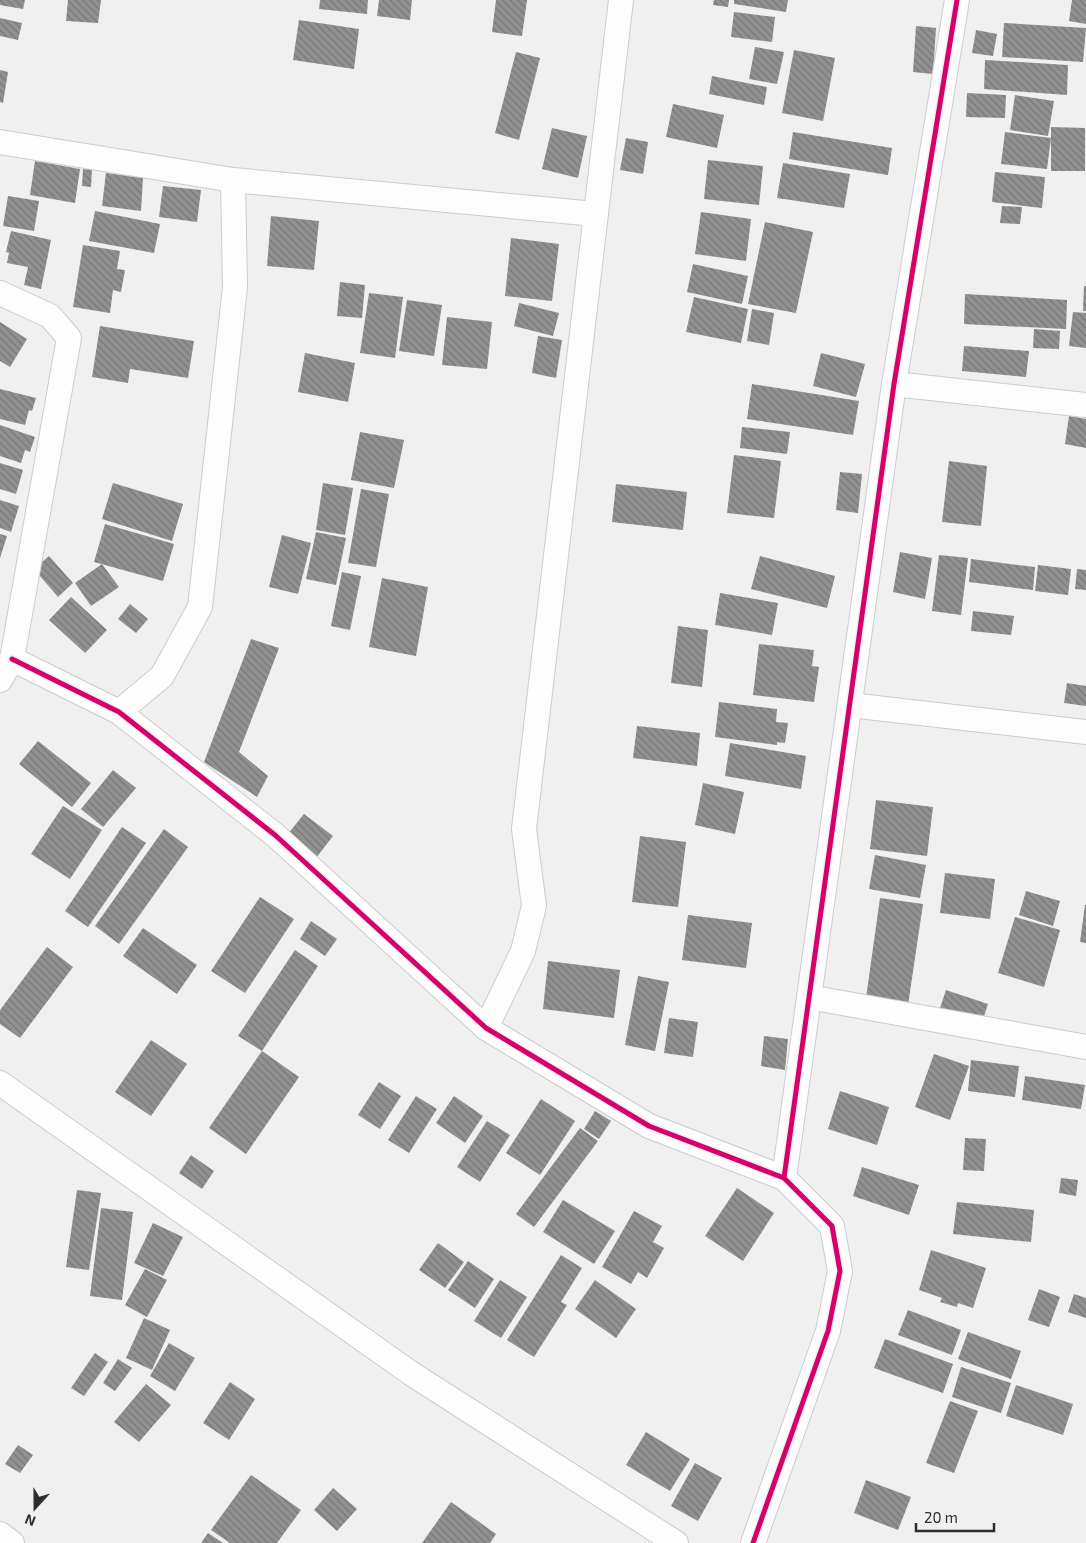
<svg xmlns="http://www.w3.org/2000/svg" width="1086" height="1543" viewBox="0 0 1086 1543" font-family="'Exo 2',sans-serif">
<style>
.building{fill:url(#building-back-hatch)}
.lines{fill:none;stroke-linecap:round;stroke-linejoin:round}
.minor-casing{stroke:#cdcccd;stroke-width:26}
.minor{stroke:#fdfdfd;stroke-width:24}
.cycleway-casing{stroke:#f2eff1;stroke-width:8}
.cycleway{stroke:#d6006c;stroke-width:5}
</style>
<defs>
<pattern id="building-back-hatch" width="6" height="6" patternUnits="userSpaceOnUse" patternTransform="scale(1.25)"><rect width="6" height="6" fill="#919192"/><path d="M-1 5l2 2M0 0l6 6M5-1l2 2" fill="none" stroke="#777778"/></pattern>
</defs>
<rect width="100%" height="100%" fill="#f1f0f1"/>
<g class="building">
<path d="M0 0H25L23 9 0 5Z"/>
<path d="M68 0H101L98 23 66 21Z"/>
<path d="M320 0H368L367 14 319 9Z"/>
<path d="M379 0H412L410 20 377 16Z"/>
<path d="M496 0H527L522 36 492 32Z"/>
<path d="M714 0H729L728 7 713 5Z"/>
<path d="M734 0H788L786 12 734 4Z"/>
<path d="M1072 0H1086V24L1069 21Z"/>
<path d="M734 12 775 17 772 42 731 37Z"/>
<path d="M0 18 22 23 18 40 0 36Z"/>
<path d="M299 20 359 29 354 69 293 60Z"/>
<path d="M1004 23 1086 28 1083 62 1002 57Z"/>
<path d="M916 26 936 28 933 74 913 72Z"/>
<path d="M976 30 997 34 993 56 972 53Z"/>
<path d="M755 47 784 52 777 84 749 79Z"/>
<path d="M794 50 835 58 823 121 782 113Z"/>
<path d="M516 52 540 58 519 140 495 133Z"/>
<path d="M985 60 1068 65 1067 95 984 89Z"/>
<path d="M0 70 8 72 3 103 0 102Z"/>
<path d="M712 76 767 87 764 105 709 94Z"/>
<path d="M967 93 1006 95 1005 118 966 117Z"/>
<path d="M1015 95 1054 101 1048 136 1010 130Z"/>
<path d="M673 104 724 115 717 148 666 137Z"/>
<path d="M1051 127 1085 128V171H1051Z"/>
<path d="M552 128 587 136 578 178 542 169Z"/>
<path d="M793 132 892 148 888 175 789 159Z"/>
<path d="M1005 132 1051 138 1047 169 1001 164Z"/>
<path d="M626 138 648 142 643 174 620 170Z"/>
<path d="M708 160 763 166 759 205 704 199Z"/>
<path d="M35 161 80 169 75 203 30 195Z"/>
<path d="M783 163 850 174 844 208 777 198Z"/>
<path d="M83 169 92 170 91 187 82 186Z"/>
<path d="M995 172 1045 177 1042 208 992 202Z"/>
<path d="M106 173 143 178 141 211 102 206Z"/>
<path d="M163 186 201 190 197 222 159 217Z"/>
<path d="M8 196 39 201 34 231 3 226Z"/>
<path d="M1002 206 1022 207 1020 224 1000 223Z"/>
<path d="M95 211 160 224 154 253 89 241Z"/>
<path d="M701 212 751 219 746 261 695 254Z"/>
<path d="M271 216 319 221 314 270 267 266Z"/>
<path d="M765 222 813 232 796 313 748 304Z"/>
<path d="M11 231 51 240 41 289 24 285 28 267 7 263 9 253 6 252Z"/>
<path d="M511 238 559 244 552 301 505 296Z"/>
<path d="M83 245 120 251 117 269 125 270 121 292 113 290 110 313 73 307Z"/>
<path d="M693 264 748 276 742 304 687 292Z"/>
<path d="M340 282 365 285 362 318 337 316Z"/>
<path d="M1084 286H1086V311H1083Z"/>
<path d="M369 293 403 297 395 358 360 353Z"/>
<path d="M965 294 1067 300 1066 329 964 324Z"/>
<path d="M694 297 748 309 741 343 686 332Z"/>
<path d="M407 300 442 305 434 356 399 351Z"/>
<path d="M519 303 559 313 553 336 514 326Z"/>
<path d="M752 309 774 313 769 345 747 341Z"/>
<path d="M1073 312 1086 313V348L1069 346Z"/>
<path d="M447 317 492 322 487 369 442 365Z"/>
<path d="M0 322 27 339 10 367 0 361Z"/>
<path d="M100 326 194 341 188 378 130 369 128 383 92 377Z"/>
<path d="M1034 329 1060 331 1059 349 1033 348Z"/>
<path d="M538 336 562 340 556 378 532 373Z"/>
<path d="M964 346 1029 351 1026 377 962 371Z"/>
<path d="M305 353 355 363 348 402 298 392Z"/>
<path d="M821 353 865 364 856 397 813 386Z"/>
<path d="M752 384 859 401 853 435 747 419Z"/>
<path d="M0 389 36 398 32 411 29 410 25 425 0 419Z"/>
<path d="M1069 416 1086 419V448L1065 444Z"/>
<path d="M0 425 35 437 30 452 25 450 21 463 0 456Z"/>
<path d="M742 427 790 432 787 454 740 448Z"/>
<path d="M360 432 404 440 394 488 351 480Z"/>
<path d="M734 455 781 461 774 518 727 513Z"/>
<path d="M949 461 987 466 981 526 942 522Z"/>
<path d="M0 463 23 470 16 494 0 489Z"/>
<path d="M840 472 862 474 858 513 836 510Z"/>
<path d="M113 483 183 504 172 541 102 519Z"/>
<path d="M323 483 353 488 345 535 316 530Z"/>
<path d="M616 484 687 492 683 530 612 522Z"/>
<path d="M361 489 389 494 376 567 348 563Z"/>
<path d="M0 500 19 506 11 532 0 528Z"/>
<path d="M105 524 174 544 163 581 94 562Z"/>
<path d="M316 532 346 538 336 585 306 579Z"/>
<path d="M0 534 7 536 0 558Z"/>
<path d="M282 535 311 543 298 594 269 587Z"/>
<path d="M900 552 932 558 925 599 893 592Z"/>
<path d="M939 555 968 558 961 615 932 611Z"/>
<path d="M49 556 73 583 58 597 34 569Z"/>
<path d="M760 556 835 576 827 608 751 589Z"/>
<path d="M971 559 1035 567 1033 590 969 582Z"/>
<path d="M102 564 119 587 91 606 75 583Z"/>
<path d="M1038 565 1071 569 1068 595 1035 591Z"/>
<path d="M1077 569 1086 570V590L1075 589Z"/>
<path d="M342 572 361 576 350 630 331 626Z"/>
<path d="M382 578 428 587 416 656 369 647Z"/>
<path d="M720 593 778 603 772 635 715 625Z"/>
<path d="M71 597 107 630 85 653 49 620Z"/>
<path d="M130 604 148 619 136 633 118 619Z"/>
<path d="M973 611 1014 616 1011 635 971 631Z"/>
<path d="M678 626 708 630 702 687 671 683Z"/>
<path d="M251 639 279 648 239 752 268 776 257 797 204 762Z"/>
<path d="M759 644 814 650 812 666 819 667 814 702 753 695Z"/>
<path d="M1067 683 1086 686V706L1064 703Z"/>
<path d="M719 702 777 709 776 722 788 723 785 743 777 742V745L715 737Z"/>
<path d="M637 726 700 733 697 766 633 758Z"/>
<path d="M38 741 91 783 72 807 19 764Z"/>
<path d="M730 743 806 756 801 789 725 776Z"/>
<path d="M113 770 136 788 103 827 81 809Z"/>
<path d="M703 783 744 792 735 834 695 825Z"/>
<path d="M876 800 933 807 927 856 870 849Z"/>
<path d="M63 806 102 830 70 879 31 854Z"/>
<path d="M304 814 333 836 316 858 287 835Z"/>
<path d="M122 827 146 843 88 927 65 911Z"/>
<path d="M164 829 188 847 119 944 95 926Z"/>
<path d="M640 836 686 842 678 907 632 902Z"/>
<path d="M875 855 926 865 920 898 869 889Z"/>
<path d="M945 873 995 879 990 919 940 913Z"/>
<path d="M1026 891 1060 901 1053 926 1019 915Z"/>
<path d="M260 897 294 919 245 993 211 971Z"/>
<path d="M880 898 923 904 908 1005 866 998Z"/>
<path d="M1085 905H1086V943L1080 942Z"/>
<path d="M688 915 752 923 746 968 682 960Z"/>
<path d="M1015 917 1060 930 1044 987 998 973Z"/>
<path d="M311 921 337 939 325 956 300 939Z"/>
<path d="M143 928 197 965 177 994 123 956Z"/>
<path d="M47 947 73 967 20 1038 0 1024V1010Z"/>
<path d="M295 950 318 966 262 1051 238 1036Z"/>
<path d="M548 961 620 970 614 1018 543 1009Z"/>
<path d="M638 976 669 982 655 1051 625 1045Z"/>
<path d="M946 990 988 1004 980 1028 938 1014Z"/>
<path d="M669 1018 698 1022 693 1057 664 1053Z"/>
<path d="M764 1036 788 1039 785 1070 761 1066Z"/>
<path d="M151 1040 187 1064 151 1116 115 1092Z"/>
<path d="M262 1051 299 1077 246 1154 209 1128Z"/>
<path d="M934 1054 969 1066 950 1120 915 1107Z"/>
<path d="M971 1060 1019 1066 1015 1097 968 1091Z"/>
<path d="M1025 1076 1085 1085 1081 1109 1022 1100Z"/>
<path d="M379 1082 401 1096 380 1129 358 1115Z"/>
<path d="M840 1091 889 1107 877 1145 828 1129Z"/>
<path d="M416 1096 437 1109 409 1153 388 1140Z"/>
<path d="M454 1096 483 1116 465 1143 436 1123Z"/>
<path d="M541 1099 575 1121 540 1175 506 1153Z"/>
<path d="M595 1111 611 1121 599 1139 584 1129Z"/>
<path d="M487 1121 510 1135 480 1182 457 1167Z"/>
<path d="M580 1128 598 1141 534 1227 516 1214Z"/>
<path d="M965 1138 986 1139 984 1171 963 1170Z"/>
<path d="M191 1155 214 1171 202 1189 179 1173Z"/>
<path d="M862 1167 919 1185 909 1215 853 1196Z"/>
<path d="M1061 1178 1078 1180 1076 1196 1059 1193Z"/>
<path d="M737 1188 774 1213 743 1261 705 1236Z"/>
<path d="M77 1190 101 1193 89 1270 66 1267Z"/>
<path d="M563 1200 615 1231 594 1264 543 1232Z"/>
<path d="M957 1202 1034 1210 1031 1242 953 1234Z"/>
<path d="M101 1208 133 1212 122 1300 90 1296Z"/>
<path d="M634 1211 662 1226 653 1242 664 1248 647 1278 638 1272 631 1284 602 1267Z"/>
<path d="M153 1223 183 1237 163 1276 134 1263Z"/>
<path d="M438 1243 464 1262 445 1288 419 1270Z"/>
<path d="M931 1250 986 1268 973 1308 958 1303 957 1307 940 1302 942 1298 919 1290Z"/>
<path d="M561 1255 582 1268 561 1302 567 1305 534 1357 507 1340Z"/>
<path d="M468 1261 494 1279 475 1308 448 1290Z"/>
<path d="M145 1269 167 1280 147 1317 125 1305Z"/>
<path d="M500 1280 527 1297 501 1338 474 1321Z"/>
<path d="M595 1280 636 1309 616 1338 575 1309Z"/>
<path d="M1039 1289 1060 1297 1049 1327 1028 1320Z"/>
<path d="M1074 1294 1086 1298V1318L1068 1312Z"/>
<path d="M908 1310 961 1330 952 1355 898 1335Z"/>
<path d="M144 1318 170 1330 152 1370 126 1358Z"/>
<path d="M968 1332 1021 1351 1011 1379 958 1359Z"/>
<path d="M885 1339 953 1364 943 1393 874 1368Z"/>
<path d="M169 1343 195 1358 175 1391 150 1376Z"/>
<path d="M95 1353 108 1362 84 1396 71 1388Z"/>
<path d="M118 1359 132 1368 115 1391 103 1383Z"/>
<path d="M961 1367 1011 1383 1001 1413 952 1397Z"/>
<path d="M230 1382 255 1399 229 1440 203 1423Z"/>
<path d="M146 1384 171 1405 139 1442 114 1422Z"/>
<path d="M1016 1385 1073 1404 1063 1435 1006 1416Z"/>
<path d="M950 1401 978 1411 954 1473 926 1463Z"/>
<path d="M646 1432 690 1459 670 1491 626 1465Z"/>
<path d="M18 1445 33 1455 20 1473 5 1464Z"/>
<path d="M695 1463 722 1478 698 1521 671 1506Z"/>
<path d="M251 1475 301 1510 277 1543H230L211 1530Z"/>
<path d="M866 1480 911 1497 898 1530 854 1513Z"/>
<path d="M333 1488 357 1509 337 1531 314 1510Z"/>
<path d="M451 1502 496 1534 490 1543H422Z"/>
<path d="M208 1533 223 1543H201Z"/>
</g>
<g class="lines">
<g class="minor-casing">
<g id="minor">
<path d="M0 142 233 180 595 214"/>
<path d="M0 293 50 316 69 338 12 659 0 680"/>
<path d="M894 384 1086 405"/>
<path d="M12 659 119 712 275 835 486 1028 649 1126 784 1178 832 1226 840 1271 828 1331 753 1543"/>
<path d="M850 705 1086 732"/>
<path d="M119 712 162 676 200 607 235 287 233 180"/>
<path d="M809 997 1086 1047"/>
<path d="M486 1028 523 951 534 906 524 829 621 0"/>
<path d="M0 1083 412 1374 676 1543"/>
<path d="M784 1178 894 384 957 0"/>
<path d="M0 1534 12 1543"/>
</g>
</g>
<use href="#minor" class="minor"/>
<g class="cycleway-casing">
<g id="cycleway">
<path d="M12 659 119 712 275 835 486 1028 649 1126 784 1178 832 1226 840 1271 828 1331 753 1543"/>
<path d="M784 1178 894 384 957 0"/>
</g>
</g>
<use href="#cycleway" class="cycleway"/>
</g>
<g transform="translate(35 1508) rotate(201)" stroke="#f2eff1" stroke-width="4" paint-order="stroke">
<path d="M0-4L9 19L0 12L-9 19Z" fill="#2e2d2e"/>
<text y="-8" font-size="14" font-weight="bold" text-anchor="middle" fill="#2e2d2e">N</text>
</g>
<path d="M916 1523v8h78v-8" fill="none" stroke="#2e2d2e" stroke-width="2.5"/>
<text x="924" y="1523" font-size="15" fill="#2e2d2e" stroke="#f2eff1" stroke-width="4" paint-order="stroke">20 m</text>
</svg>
